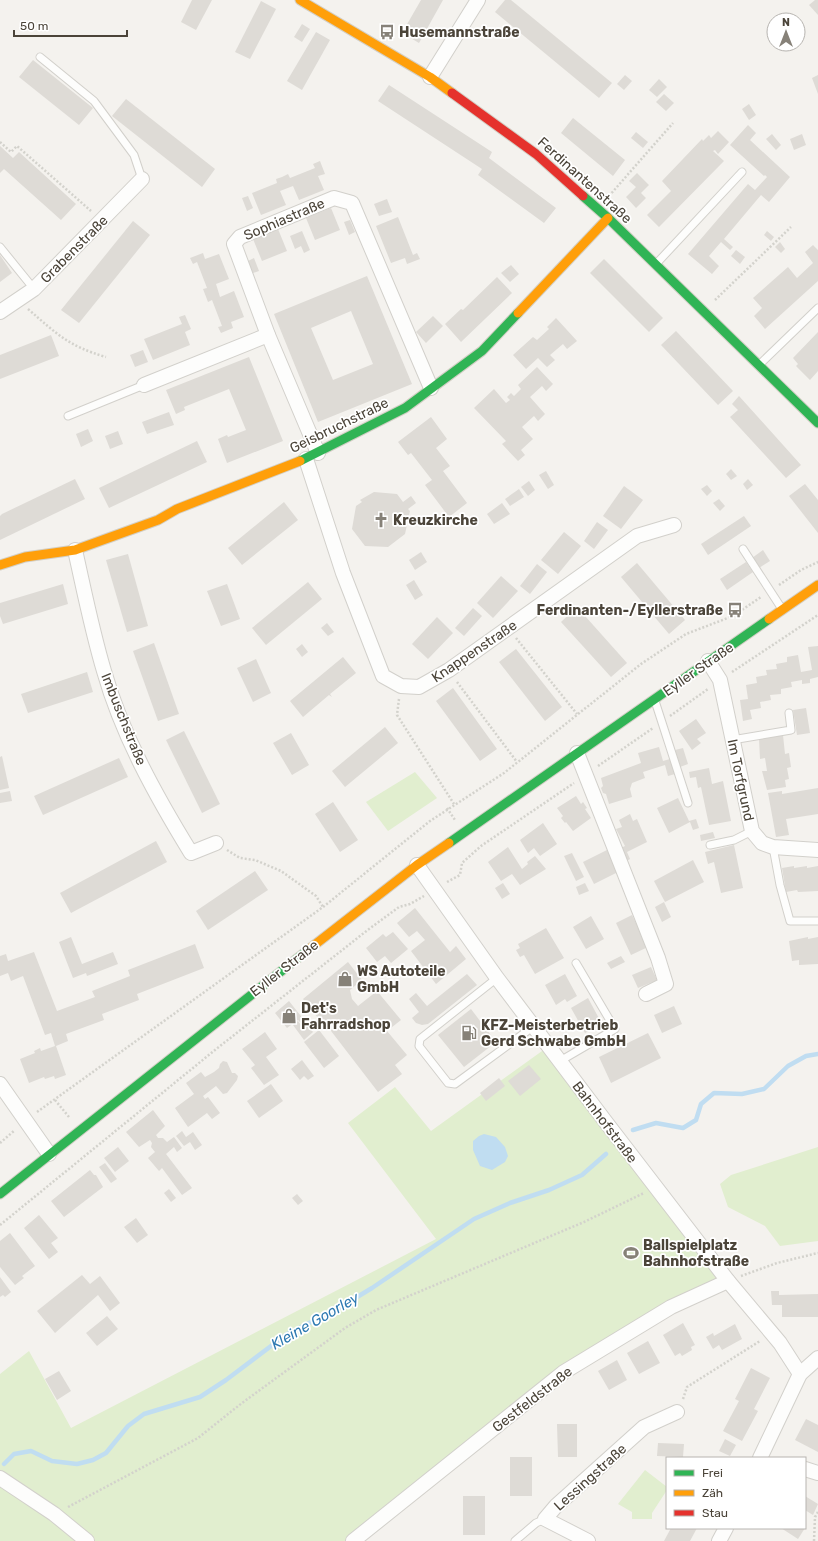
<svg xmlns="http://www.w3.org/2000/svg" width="818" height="1541" viewBox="0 0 818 1541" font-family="Rubik,sans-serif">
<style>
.green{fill:#e1eecf}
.water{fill:#c0ddf1}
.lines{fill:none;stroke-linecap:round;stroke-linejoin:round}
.stream{stroke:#c0ddf1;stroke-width:4.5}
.building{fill:#dedbd6;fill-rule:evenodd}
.lane-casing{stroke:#d2d0cb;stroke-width:9}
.street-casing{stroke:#d2d0cb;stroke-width:16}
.fast-casing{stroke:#d3cfc5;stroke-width:11}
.slow-casing{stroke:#d3cfc5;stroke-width:11}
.jam-casing{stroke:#d3cfc5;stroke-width:11}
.path{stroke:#d3d2cc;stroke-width:2.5;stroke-dasharray:2 2;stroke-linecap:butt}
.lane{stroke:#fdfdfc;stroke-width:7}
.street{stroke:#fdfdfc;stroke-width:14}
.fast{stroke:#30b455;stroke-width:9}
.slow{stroke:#ff9f0a;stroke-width:9}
.jam{stroke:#e5322d;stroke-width:9}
.labels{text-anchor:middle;stroke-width:3.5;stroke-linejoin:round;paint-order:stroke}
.poi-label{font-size:14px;font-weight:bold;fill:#4b4439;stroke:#fff;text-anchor:start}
.street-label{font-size:14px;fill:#4b4439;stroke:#fff}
.water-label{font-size:15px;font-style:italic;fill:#2e7ab2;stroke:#fff}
</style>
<rect width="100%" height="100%" fill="#f4f2ee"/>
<g class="green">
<path d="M415 772 437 798 388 831 366 802Z"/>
<path d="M549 1046 728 1281 564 1372 353 1541H0V1374L29 1351 71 1428 436 1239 348 1123 395 1087 431 1131Z"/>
<path d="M818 1147V1241L780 1246 765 1226 728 1207 720 1184 731 1175Z"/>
<path d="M645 1470 667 1487V1490L652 1513V1519H632V1512L618 1504Z"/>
</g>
<path class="water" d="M484 1134 496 1137 505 1147 508 1156 505 1162 492 1170 480 1166 473 1150V1141L479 1136Z"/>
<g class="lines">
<g class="stream">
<path d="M633 1130 656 1123 683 1128 696 1120 701 1104 714 1093 742 1094 764 1089 788 1066 806 1056 818 1054"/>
<path d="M4 1464 14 1454 31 1451 52 1461 77 1464 93 1460 106 1453 128 1426 144 1414 200 1397 226 1380 287 1334 339 1308 372 1288 474 1219 510 1203 549 1190 582 1175 606 1154"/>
</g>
</g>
<g class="building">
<path d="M192 0H212L196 30 181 22Z"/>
<path d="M421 0H443L419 43 402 33Z"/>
<path d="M505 0H511L612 83 599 98 495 12Z"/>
<path d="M815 0H818V15L809 5Z"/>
<path d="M261 1 276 9 250 59 235 52Z"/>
<path d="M302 24 310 29 302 42 294 37Z"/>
<path d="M316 32 330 40 302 90 287 81Z"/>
<path d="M33 60 93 108 79 125 19 77Z"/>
<path d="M625 75 632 81 624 90 617 84Z"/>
<path d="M818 75V94L812 78Z"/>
<path d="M659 79 667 87 657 97 649 90Z"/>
<path d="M389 85 492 152 489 158 556 208 544 223 478 175 482 169 378 101Z"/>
<path d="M664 94 674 103 666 111 656 102Z"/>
<path d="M126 99 215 169 202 187 112 116Z"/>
<path d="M749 104 756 115 749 120 742 109Z"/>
<path d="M573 118 625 160 613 176 561 133Z"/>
<path d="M748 125 756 133 750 140 790 177 769 202 761 195 724 239 733 247 730 250 721 242 709 256 719 266 712 274 688 254 748 184 755 190 767 177 765 175 764 176 730 145Z"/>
<path d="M718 131 729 142 718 154 715 150 713 151 724 161 659 227 647 215 671 191 662 181 702 139 703 141 709 135 711 138Z"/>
<path d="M636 132 648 142 643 148 631 138Z"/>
<path d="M772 134 781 145 776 150 766 139Z"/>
<path d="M802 134 806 145 794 150 790 139Z"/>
<path d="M0 146 13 158 19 152 76 204 61 220 4 169 0 173Z"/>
<path d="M320 161 325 174 318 176 324 190 299 200 293 186 280 191 286 205 261 215 252 193 277 183 276 179 282 177 288 174 290 178 315 168 313 164Z"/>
<path d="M637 173 649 185 641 193 646 198 636 208 626 197 636 187 629 181Z"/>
<path d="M248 196 253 208 247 211 242 198Z"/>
<path d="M387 199 392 212 379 216 374 204Z"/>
<path d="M331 208 340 230 315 240 306 218Z"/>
<path d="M398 217 413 255 417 253 420 259 407 264 405 258 391 263 376 226Z"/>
<path d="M350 220 355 232 349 235 344 222Z"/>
<path d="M133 221 150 235 79 323 61 310Z"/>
<path d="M278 229 287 251 262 261 253 239Z"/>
<path d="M302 231 310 250 304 253 301 246 295 249 290 236Z"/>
<path d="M767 231 774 237 771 241 764 235Z"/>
<path d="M780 242 785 249 781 253 775 247Z"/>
<path d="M813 245 818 250V281L765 329 754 316 762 308 753 298 788 267 797 278 813 263 805 252Z"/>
<path d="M736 250 745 257 740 264 731 256Z"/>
<path d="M203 253 205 259 219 254 229 279 216 284 220 297 234 291 244 317 231 322 233 328 221 333 218 327 222 326 212 300 208 302 203 289 207 288 197 262 193 264 190 258Z"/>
<path d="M0 255 12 273 0 282Z"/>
<path d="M254 258 259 271 253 273 248 261Z"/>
<path d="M604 259 663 318 649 332 590 273Z"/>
<path d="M511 265 519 274 510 282 501 273Z"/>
<path d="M367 276 412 384 318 422 274 314ZM351 311 373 364 333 380 311 328Z"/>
<path d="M497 277 512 293 461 342 445 324 461 309 463 310Z"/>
<path d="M185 315 191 329 185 332 190 345 153 360 144 339 182 324 179 317Z"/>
<path d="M433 316 443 326 426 343 416 332Z"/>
<path d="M556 318 577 341 567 349 563 344 550 355 555 360 547 367 538 358 526 369 513 355 533 337 537 340 549 329 547 327Z"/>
<path d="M676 331 733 391 718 405 661 345Z"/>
<path d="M818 332V371L810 380 796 366 798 364 793 358Z"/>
<path d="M51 335 59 356 0 379V355Z"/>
<path d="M143 350 148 362 135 367 130 355Z"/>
<path d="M249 357 283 441 227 463 218 439 227 435 228 437 246 430 229 389 184 407 185 410 176 414 166 390Z"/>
<path d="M537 367 553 384 546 391 542 386 530 397 545 414 538 421 534 416 522 427 533 439 521 450 525 455 518 461 502 444 506 441 474 408 494 389 506 403 510 400 507 397 511 393 514 396 521 389 518 385Z"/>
<path d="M739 396 801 465 786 478 730 417 738 410 732 404Z"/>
<path d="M169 412 174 425 147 434 142 422Z"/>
<path d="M431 417 447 439 436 448 450 466 443 471 467 503 449 517 425 485 432 480 411 453 408 455 398 442Z"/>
<path d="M88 429 93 441 81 447 76 434Z"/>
<path d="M118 431 123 444 110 449 105 436Z"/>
<path d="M197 441 207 462 109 508 99 488Z"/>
<path d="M731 469 737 476 731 480 726 474Z"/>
<path d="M546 471 554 485 548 489 539 475Z"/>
<path d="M75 479 85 499 0 540V516L2 514Z"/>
<path d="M748 479 753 485 747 490 743 484Z"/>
<path d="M529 481 535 490 528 496 521 487Z"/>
<path d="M805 484 818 500V533L789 496Z"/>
<path d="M707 485 712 491 707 496 701 489Z"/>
<path d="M624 486 643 500 621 529 603 516Z"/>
<path d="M519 489 524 497 510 506 505 499Z"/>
<path d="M374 492 397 494 403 502 411 496 416 503 408 509 410 511 405 534 388 547 365 546 352 529 356 506 362 502 360 500Z"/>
<path d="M719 499 725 506 720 511 713 503Z"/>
<path d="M284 502 298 520 242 565 228 548Z"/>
<path d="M502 503 510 514 494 524 487 514Z"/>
<path d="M744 516 751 526 708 555 701 544Z"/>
<path d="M597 522 608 530 594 549 584 541Z"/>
<path d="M564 532 581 546 558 574 541 560Z"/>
<path d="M763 550 770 561 759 568 752 558Z"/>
<path d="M421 552 427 562 415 570 409 560Z"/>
<path d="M128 554 148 626 127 632 106 560Z"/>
<path d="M746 562 753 572 727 590 720 579Z"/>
<path d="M637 563 685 620 669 634 621 577Z"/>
<path d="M537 564 547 572 530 594 520 586Z"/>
<path d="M501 576 518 591 493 618 477 603Z"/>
<path d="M414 580 423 595 415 600 406 585Z"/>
<path d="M308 582 322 599 266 645 252 628Z"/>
<path d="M63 584 68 604 3 624 0 616V603Z"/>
<path d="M227 584 240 619 221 626 207 591Z"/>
<path d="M577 607 627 663 611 677 561 622Z"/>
<path d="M473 608 482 616 464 636 455 628Z"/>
<path d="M437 617 453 633 428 659 412 644Z"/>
<path d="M327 623 334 632 328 636 321 628Z"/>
<path d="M154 643 179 714 158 721 133 651Z"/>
<path d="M302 644 308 652 302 657 296 649Z"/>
<path d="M818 646V677L810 679V683L802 684V680L791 682 792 687 781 689V694L770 695 771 700 760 702 761 708 750 710 752 719 743 721 740 700 748 699 746 685 757 683 756 677 767 675 766 670 777 669 776 664 787 662V657L798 655 801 672 812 670 808 647Z"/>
<path d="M516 649 562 707 545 721 499 662Z"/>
<path d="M343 657 356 673 330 694 332 697 329 695 303 717 290 701Z"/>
<path d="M256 659 271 693 253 702 237 668Z"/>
<path d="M87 672 93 692 28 713 21 694Z"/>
<path d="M453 688 497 749 480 761 436 701Z"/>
<path d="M806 708 810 733 797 735 793 710Z"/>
<path d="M696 719 706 733 697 739 701 743 692 750 679 731Z"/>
<path d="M385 727 398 743 345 787 332 771Z"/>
<path d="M184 731 220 804 202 813 166 740Z"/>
<path d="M291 733 309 765 292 775 273 743Z"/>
<path d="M783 735 785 754 789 753 791 767 787 768 789 779 785 780 786 787 767 790 762 771H767L765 758 760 759 759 739Z"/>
<path d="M659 747 663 761 670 759 675 774 668 776 665 765 643 772 645 778 632 783 630 789 632 797 609 804 606 794 603 793 601 788 603 786 601 778 641 763 638 753Z"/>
<path d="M683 748 688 764 680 767 675 750Z"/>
<path d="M2 756 9 788 0 790V757Z"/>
<path d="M119 758 128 777 43 815 34 796Z"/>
<path d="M709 768 712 784 723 781 731 821 709 825 701 787 698 788 696 777 690 778 689 772Z"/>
<path d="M818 788V814L786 819 789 835 776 837 768 793 782 791V794Z"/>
<path d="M10 791 12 801 0 803V793Z"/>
<path d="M576 796 581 804 583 802 587 808 585 809 591 818 573 831 566 822 565 823 561 818 563 816 557 808Z"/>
<path d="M678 798 689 821 696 819 699 828 693 830 690 822 669 833 657 808Z"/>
<path d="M333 802 358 840 340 852 315 814Z"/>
<path d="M630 814 633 821 637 819 647 842 627 852 630 859 623 863 617 850 625 846 616 829 622 827 619 820Z"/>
<path d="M543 823 557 844 540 856 534 848 528 853 520 840Z"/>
<path d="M713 832 715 838 701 841 700 835Z"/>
<path d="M156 841 167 862 71 913 60 893Z"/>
<path d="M734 845 743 888 721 893 714 862 708 864 705 852Z"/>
<path d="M508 847 522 869 528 864 527 862 535 856 546 869 520 885 512 874 501 881 488 862Z"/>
<path d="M607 850 618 872 594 884 583 862Z"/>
<path d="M572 853 584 877 576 881 564 856Z"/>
<path d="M693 860 704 882 665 902 654 881Z"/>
<path d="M794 866V868L807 866V868L818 866V891L798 892 797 890 786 892 782 868Z"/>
<path d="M255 871 268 890 208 930 196 911Z"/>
<path d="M503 883 510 894 502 899 495 888Z"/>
<path d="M585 883 589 891 579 895 576 887Z"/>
<path d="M664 902 671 917 662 922 655 907Z"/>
<path d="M415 908 450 952 456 946 466 959 436 984 411 951 425 940 417 931 409 937 397 923Z"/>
<path d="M632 915 648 947 631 955 616 923Z"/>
<path d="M591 916 604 939 586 949 573 927Z"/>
<path d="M546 928 564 958 535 974 524 955 520 957 516 950 520 948 518 944Z"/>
<path d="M393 932 408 949 391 963 385 956 377 962 366 948 383 934 386 937Z"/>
<path d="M71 937 82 964 113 952 118 964 87 976 86 973 73 978 59 942Z"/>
<path d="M808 937V939L818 937V964L799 965V960L792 961 789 941Z"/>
<path d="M195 944 204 968 137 994 139 1000 102 1014 104 1020 66 1034 68 1041 56 1046 66 1075 55 1079 54 1076 45 1079 44 1077 29 1083 20 1059 35 1053 34 1051 40 1048 41 1051 55 1046 51 1033 45 1035 23 976 11 981 8 973 0 976V956L6 954 8 961 34 952 57 1011 95 997 92 991 130 976 128 970Z"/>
<path d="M621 956 625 962 611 969 607 963Z"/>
<path d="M348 962 362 980 350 990 352 999 358 1006 377 991 401 1020 387 1031 407 1055 395 1065 402 1074 378 1092 328 1027 326 1028 303 999Z"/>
<path d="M651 967 657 980 638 988 632 975Z"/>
<path d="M467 974 477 985 428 1024 422 1025 416 1023 412 1018 419 1012 409 999 416 993 427 1006Z"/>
<path d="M565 974 577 996 567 1002 565 999 556 1005 545 985Z"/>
<path d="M588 998 602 1024 585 1033 571 1008Z"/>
<path d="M289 1001 304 1020 301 1023 298 1020 287 1028 275 1013Z"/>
<path d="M674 1006 682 1024 662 1033 654 1015Z"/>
<path d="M471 1009 496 1042 464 1067 438 1035Z"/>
<path d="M298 1021 301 1025 305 1022 313 1032 304 1040 293 1025Z"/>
<path d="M319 1030 339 1056 324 1068 304 1042Z"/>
<path d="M265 1032 277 1049 266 1057 279 1075 264 1085 251 1068 255 1065 242 1049Z"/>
<path d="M648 1033 661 1058 611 1083 599 1057Z"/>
<path d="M302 1060 314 1076 308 1080 304 1076 300 1080 291 1069Z"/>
<path d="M223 1061 227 1062 232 1073H235L238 1076 237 1080 227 1093 223 1094 216 1086 203 1096 205 1099 208 1097 220 1113 212 1119 207 1113 188 1127 175 1108 194 1094 186 1083 201 1072 205 1077 214 1072 219 1068 220 1064Z"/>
<path d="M529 1065 541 1079 520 1096 508 1081Z"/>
<path d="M499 1078 505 1086 486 1101 480 1093Z"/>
<path d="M271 1084 283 1101 259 1118 247 1101Z"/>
<path d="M153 1110 165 1126 156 1135 158 1138H163L167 1142 174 1137 182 1148 177 1152 174 1147 166 1154 192 1188 182 1195 162 1168 159 1171 148 1158 155 1152 151 1147 152 1143 150 1140 139 1147 126 1132Z"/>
<path d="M182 1131 186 1137 193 1132 202 1145 195 1150 190 1142 184 1146 176 1136Z"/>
<path d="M118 1147 129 1161 115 1172 104 1158Z"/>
<path d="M105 1163 117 1179 111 1183 99 1167Z"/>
<path d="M90 1170 94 1175H96L103 1187 64 1217 51 1201Z"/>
<path d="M169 1189 176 1198 171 1202 164 1193Z"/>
<path d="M297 1194 303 1201 298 1205 292 1198Z"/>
<path d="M39 1215 58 1238 51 1243 58 1252 49 1259 24 1228Z"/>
<path d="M136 1218 148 1235 137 1243 124 1227Z"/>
<path d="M10 1233 35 1266 22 1276 24 1278 15 1285 0 1267V1241Z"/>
<path d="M82 1275 90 1284 100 1276 120 1303 110 1311 98 1295 55 1333 37 1311Z"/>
<path d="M0 1277 11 1292 5 1297 3 1295 0 1297Z"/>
<path d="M771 1291H779V1295L818 1294V1317H782V1305H772Z"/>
<path d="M107 1316 118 1329 97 1346 86 1333Z"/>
<path d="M683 1323 695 1345 691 1347 692 1350 682 1356 680 1353 675 1356 663 1335Z"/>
<path d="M735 1324 742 1339 722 1350 719 1345 713 1349 706 1337 713 1333 714 1336Z"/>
<path d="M648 1341 660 1363 639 1374 627 1353Z"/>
<path d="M617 1360 627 1380 609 1390 598 1371Z"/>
<path d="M751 1368 770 1378 754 1409 758 1411 742 1441 723 1431 739 1401 735 1399Z"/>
<path d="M59 1371 71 1391 57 1400 45 1379Z"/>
<path d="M806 1419 818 1425V1452L795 1440Z"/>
<path d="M557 1424H577V1457H558Z"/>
<path d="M725 1439 736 1445 730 1456 719 1451Z"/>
<path d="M658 1443 684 1444 683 1457 657 1456Z"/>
<rect x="510" y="1457" width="22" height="39"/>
<rect x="463" y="1496" width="22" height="39"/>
<path d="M805 1496 818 1504 813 1515 805 1510Z"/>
<path d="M671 1528H697L690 1541H664Z"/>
<path d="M781 1528H805L798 1539Z"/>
</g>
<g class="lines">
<g class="lane-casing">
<g id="lane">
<path d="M40 57 94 101 134 155 142 179"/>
<path d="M0 247 34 289"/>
<path d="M656 264 742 172"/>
<path d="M759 365 818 308"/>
<path d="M68 416 144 385"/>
<path d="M743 549 782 609"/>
<path d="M655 701 688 803"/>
<path d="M732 740 791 730 789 713"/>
<path d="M710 845 734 840 752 831"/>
<path d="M773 847 780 885 790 921H818"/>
<path d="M497 978 420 1039 419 1046 448 1083 455 1084 534 1026"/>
<path d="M560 1061 615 1029 576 963"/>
<path d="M515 1541 536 1523 545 1519"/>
</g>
</g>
<g class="street-casing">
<g id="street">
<path d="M430 77 478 0"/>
<path d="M0 312 34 289 142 179"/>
<path d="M144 385 268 335"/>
<path d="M318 453 268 335 234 244 240 237 334 198 352 203 431 388"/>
<path d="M306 459 343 573 383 676 401 686 419 687 449 670 637 536 674 525"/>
<path d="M75 550C84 590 92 631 104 671 122 735 156 796 191 853L216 843"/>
<path d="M708 661 720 680 752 831 762 843 773 847 818 850"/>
<path d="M577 753 658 958 666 984 646 994"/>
<path d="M417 865 497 978 605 1121 728 1281 780 1343 800 1374"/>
<path d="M0 1084 49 1154"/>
<path d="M760 1458 800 1374 818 1358"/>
<path d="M805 1469 818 1473"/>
<path d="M0 1478 54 1514 87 1541"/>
<path d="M353 1541 564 1372 671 1307 728 1281"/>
<path d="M588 1541 545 1519 556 1506 644 1427 677 1412"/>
<path d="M719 1541 726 1528"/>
</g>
</g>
<g class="fast-casing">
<g id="fast">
<path d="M583 196 608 218 818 423"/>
<path d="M300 461 405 408 482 351 518 313"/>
<path d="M449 843 769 619"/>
<path d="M0 1194 308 950"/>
</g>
</g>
<g class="slow-casing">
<g id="slow">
<path d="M300 0 430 77 452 93"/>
<path d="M518 313 608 218"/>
<path d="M0 565 25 557 75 550 158 520 177 509 300 461"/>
<path d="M769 619 818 585"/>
<path d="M308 950 417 865 449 843"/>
</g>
</g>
<g class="jam-casing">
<path id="jam" d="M452 93 536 154 583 196"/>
</g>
<g class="path">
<path d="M0 142 11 152 17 146 91 211"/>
<path d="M609 196 673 123"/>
<path d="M715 300 791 227"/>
<path d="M28 309C57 334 68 346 106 357"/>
<path d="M779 585 801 570 818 562"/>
<path d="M516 638 577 714"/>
<path d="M732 672 818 615"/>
<path d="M457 682 517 762"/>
<path d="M399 699 397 715 454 804"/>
<path d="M670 716 708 689"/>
<path d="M598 766 653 728"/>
<path d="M447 808 455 820"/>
<path d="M227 850 240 858 255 860 281 871 316 896 323 907"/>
<path d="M447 882 460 875 462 863 481 846 574 783"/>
<path d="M55 1100 69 1117"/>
<path d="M37 1112 323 907 430 821 504 773 641 664 686 634 733 616 761 597"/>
<path d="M0 1143 15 1130"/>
<path d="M0 1225 215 1050 369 929 399 907 410 904 424 896"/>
<path d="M741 1276 777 1263 818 1253"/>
<path d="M683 1399 687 1387 760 1341"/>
<path d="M68 1507 198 1438 242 1403 345 1328 376 1310 584 1222 644 1193"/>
<path d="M814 1541 815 1517 818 1512"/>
</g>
<use href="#lane" class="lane"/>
<use href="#street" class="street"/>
<use href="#fast" class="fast"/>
<use href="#slow" class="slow"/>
<use href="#jam" class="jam"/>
</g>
<defs>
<g id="bus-bare" transform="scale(1.2)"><path d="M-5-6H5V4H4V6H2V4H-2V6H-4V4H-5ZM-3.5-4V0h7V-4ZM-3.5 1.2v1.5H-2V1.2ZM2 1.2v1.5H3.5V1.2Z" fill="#868178" stroke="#fff" stroke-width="2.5" paint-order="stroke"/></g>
<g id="church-bare" transform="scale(1.2)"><path d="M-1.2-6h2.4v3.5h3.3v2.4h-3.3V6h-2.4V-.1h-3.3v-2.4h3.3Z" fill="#868178" stroke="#fff" stroke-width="2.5" paint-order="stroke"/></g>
<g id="shop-bare" transform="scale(1.2)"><path d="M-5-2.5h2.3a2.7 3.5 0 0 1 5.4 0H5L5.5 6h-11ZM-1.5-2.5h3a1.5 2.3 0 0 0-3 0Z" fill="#868178" stroke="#fff" stroke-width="2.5" paint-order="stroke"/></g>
<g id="fuel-bare" transform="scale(1.2)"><path d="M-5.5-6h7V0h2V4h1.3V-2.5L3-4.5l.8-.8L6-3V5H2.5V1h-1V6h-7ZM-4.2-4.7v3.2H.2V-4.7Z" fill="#868178" stroke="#fff" stroke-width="2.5" paint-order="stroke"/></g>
<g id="stadium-bare" transform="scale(1.2)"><path d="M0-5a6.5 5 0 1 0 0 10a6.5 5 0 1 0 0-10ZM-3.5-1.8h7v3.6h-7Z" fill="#868178" stroke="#fff" stroke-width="2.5" paint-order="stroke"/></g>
</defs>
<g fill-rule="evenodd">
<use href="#bus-bare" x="387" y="32"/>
<use href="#church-bare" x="381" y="520"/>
<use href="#bus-bare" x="735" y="610"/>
<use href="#shop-bare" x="345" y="979"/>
<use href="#shop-bare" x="289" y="1016"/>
<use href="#fuel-bare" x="469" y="1033"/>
<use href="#stadium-bare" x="631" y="1253"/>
</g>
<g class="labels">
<g class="poi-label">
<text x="399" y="37">Husemannstraße</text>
<text x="393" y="525">Kreuzkirche</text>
<text x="723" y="615" text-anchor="end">Ferdinanten-/Eyllerstraße</text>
<text x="357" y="976">WS Autoteile<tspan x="357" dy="16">GmbH</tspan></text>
<text x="301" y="1013">Det's<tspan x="301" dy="16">Fahrradshop</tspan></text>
<text x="481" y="1030">KFZ-Meisterbetrieb<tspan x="481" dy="16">Gerd Schwabe GmbH</tspan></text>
<text x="643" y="1250">Ballspielplatz<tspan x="643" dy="16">Bahnhofstraße</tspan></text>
</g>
<g class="street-label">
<text transform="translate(585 180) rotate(42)" y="5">Ferdinantenstraße</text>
<text transform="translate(284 219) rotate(-23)" y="5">Sophiastraße</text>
<text transform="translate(74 249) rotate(-45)" y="5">Grabenstraße</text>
<text transform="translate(339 425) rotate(-26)" y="5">Geisbruchstraße</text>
<text transform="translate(474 651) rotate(-34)" y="5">Knappenstraße</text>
<text transform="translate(698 669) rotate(-35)" y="5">Eyller Straße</text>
<text transform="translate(124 719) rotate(68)" y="5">Imbuschstraße</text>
<text transform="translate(741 780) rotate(78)" y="5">Im Torfgrund</text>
<text transform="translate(284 968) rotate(-38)" y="5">Eyller Straße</text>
<text transform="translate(605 1122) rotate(53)" y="5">Bahnhofstraße</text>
<text transform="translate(532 1399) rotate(-38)" y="5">Gestfeldstraße</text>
<text transform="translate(590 1477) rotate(-42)" y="5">Lessingstraße</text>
</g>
<g class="water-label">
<text transform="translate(315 1321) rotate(-30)" y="5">Kleine Goorley</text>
</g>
</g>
<rect x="666" y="1457" width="140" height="72" fill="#ffffff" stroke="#b7b4b0"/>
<rect x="674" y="1470" width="20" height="6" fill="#30b455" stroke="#b7b4b0"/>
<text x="702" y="1477" font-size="12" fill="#4b4439">Frei</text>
<rect x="674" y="1490" width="20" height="6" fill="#ff9f0a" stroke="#b7b4b0"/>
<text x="702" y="1497" font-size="12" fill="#4b4439">Zäh</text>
<rect x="674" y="1510" width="20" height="6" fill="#e5322d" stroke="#b7b4b0"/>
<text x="702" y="1517" font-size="12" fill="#4b4439">Stau</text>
<g transform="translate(786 32)"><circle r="19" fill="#ffffff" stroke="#b7b4b0"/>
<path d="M0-3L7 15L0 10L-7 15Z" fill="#868178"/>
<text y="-6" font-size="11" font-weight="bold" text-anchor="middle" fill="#4b4439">N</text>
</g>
<path d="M14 30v6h113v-6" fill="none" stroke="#4b4439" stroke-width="2"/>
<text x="20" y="30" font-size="12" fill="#4b4439" stroke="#ffffff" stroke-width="3" paint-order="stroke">50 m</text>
</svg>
